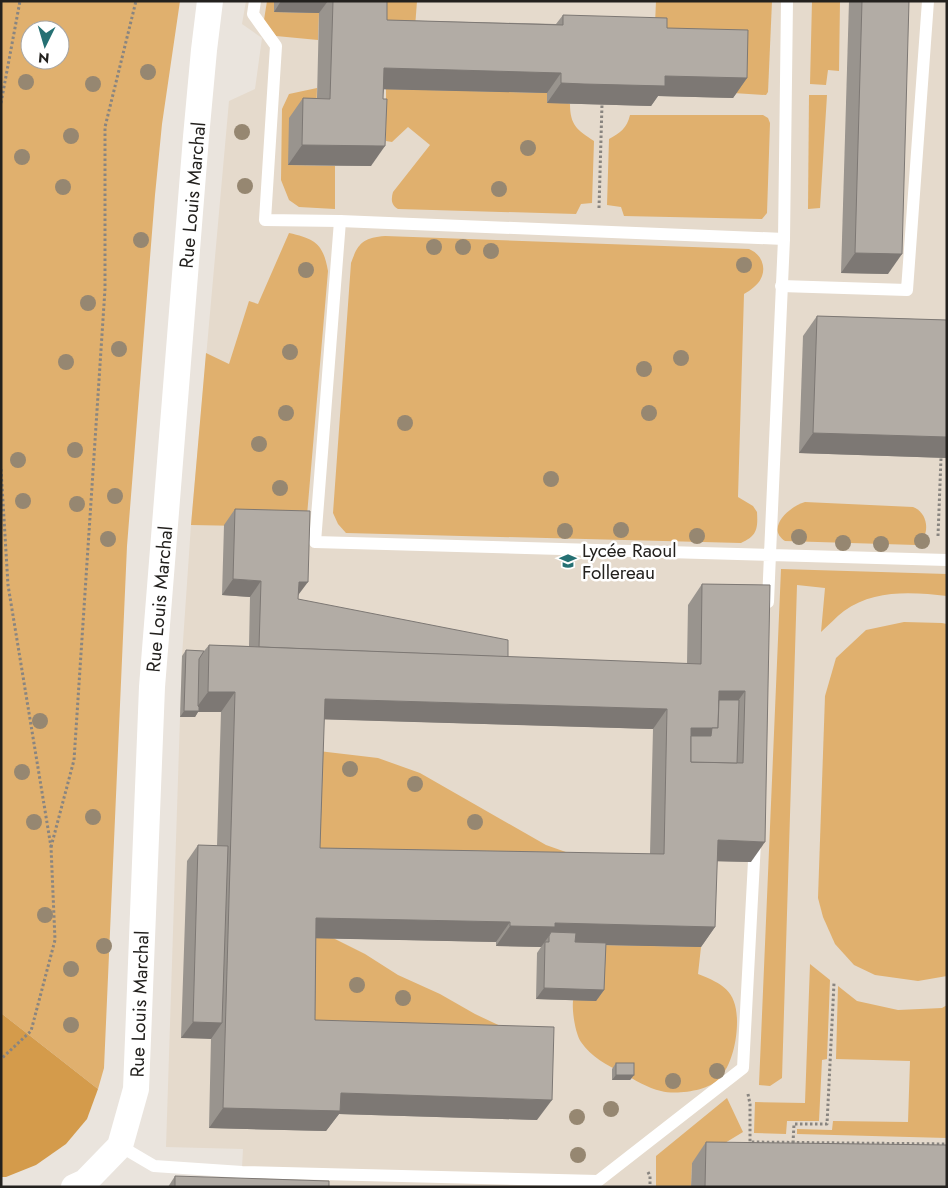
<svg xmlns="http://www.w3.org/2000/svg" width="948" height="1188" viewBox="0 0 948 1188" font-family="Jost,sans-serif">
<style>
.built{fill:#e5dacc}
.green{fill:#e0b06e;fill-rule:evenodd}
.forest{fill:#d49b4b}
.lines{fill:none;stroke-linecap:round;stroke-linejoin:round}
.path{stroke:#898580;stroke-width:3;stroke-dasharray:2.5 2.5;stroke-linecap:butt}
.lane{stroke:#fff;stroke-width:12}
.street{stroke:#fff;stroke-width:26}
.tree{fill:#968771}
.wall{fill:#99948e;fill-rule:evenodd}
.shaded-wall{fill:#7d7874}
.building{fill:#b2aca5;stroke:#7d7874;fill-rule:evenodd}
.labels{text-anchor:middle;stroke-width:5;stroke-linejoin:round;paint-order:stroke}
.street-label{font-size:19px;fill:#23211e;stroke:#fff}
.poi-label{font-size:19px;fill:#23211e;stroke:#fff;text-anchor:start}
</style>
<rect width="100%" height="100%" fill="#eae4dd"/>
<path class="built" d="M246 1H947V1187H241L243 1149 166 1147 182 656 191 525 229 101 255 89 262 38 242 24Z"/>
<g class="green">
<path d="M1 1H180L162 124 155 195 127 546 104 1068 98 1089 1 1013ZM30 30H60V60H30Z"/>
<path d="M267 1H274V12L319 13 318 40 276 36 264 20Z"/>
<path d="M374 1H417L414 41 373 40Z"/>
<path d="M656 1H772L768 92 766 95 733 93 654 48Z"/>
<path d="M812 1H840L839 71 828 70 826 85 810 84Z"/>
<path d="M317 88 316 119 288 165 335 166V209L299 207 289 200 281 180 282 109 289 94Z"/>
<path d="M386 89 547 93 570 104C570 125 577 130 594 141L592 203 581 204 576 214 398 209C391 205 391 199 393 192L430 145 408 127 392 142 386 141Z"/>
<path d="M809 95H827L820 208 808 209Z"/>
<path d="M630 115H763L768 118 770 123 767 213 762 219 624 216 621 207 607 205 609 139C620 133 627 128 630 115Z"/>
<path d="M289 233C315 239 323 243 328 271L306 527 191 525 206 353 229 364 249 301 258 304Z"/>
<path d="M385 236 749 249C766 256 768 276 754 287 751 290 747 292 744 294L738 497 753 506 757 512C758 529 757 536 741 543L346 533 338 524 333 513 351 263C358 243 363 238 385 236Z"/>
<path d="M805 502 913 507C929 513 931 537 916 545L785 541C765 528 790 506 805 502Z"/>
<path d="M781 569 947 574V596C913 592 874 589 844 611 836 617 829 625 821 632L825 588 797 585 782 1078 770 1086 759 1085Z"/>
<path d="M904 622 942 623 947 624V976L918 981 875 975 854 965 835 944 823 917 818 898 825 696 836 658 866 630Z"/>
<path d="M310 750 378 758 420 773 546 845 628 874 306 868Z"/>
<path d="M302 938H333L365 954 398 975 440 994 475 1014 513 1032 301 1040Z"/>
<path d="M597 945 701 947 698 974C724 984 737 992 737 1022 737 1040 732 1065 719 1079 708 1091 676 1095 661 1091 648 1088 634 1080 623 1073 607 1065 591 1057 581 1042 575 1033 572 1011 573 1001 574 995 578 989 581 983 586 971 592 958 597 945Z"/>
<path d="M810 964 830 980 827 1059 822 1060 819 1121H787L786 1134 754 1133 755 1102 805 1103Z"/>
<path d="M838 986 857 1001 898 1010 942 1008 947 1005V1138L797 1134V1129L832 1130 833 1121 908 1122 910 1061 836 1059Z"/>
<path d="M727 1098 743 1132 692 1163 691 1187H656V1156Z"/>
</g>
<path class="forest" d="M1 1013 98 1089 87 1119 66 1144 36 1165 6 1177H1Z"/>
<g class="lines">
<g class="path">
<path d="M1 103 20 1"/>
<path d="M599 208 602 104"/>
<path d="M1 469 8 585 51 847 55 940 31 1031 1 1059"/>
<path d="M938 536 941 458"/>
<path d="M51 847 74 760 105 289V127L136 1"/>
<path d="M748 1094 750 1104V1142L947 1144"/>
<path d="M793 1143 794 1124H827L834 983"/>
<path d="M648 1172 650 1176V1187"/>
</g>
<g class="lane">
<path d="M255 1 253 14 276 46 265 220 340 221"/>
<path d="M784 239 787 1"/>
<path d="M781 286 907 290 928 1"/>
<path d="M768 602 770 554 784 239 340 221 315 542 947 560"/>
<path d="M120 1146 154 1166 242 1172 598 1181 743 1068 755 842"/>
</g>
<path class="street" d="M74 1187 85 1182 120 1146 136 1089 152 687 196 137 204 50 210 1"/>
</g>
<g class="tree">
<circle cx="148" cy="72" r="8"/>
<circle cx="26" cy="82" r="8"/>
<circle cx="93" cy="84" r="8"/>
<circle cx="242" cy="132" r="8"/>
<circle cx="71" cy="136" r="8"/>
<circle cx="528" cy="148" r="8"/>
<circle cx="22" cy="157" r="8"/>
<circle cx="245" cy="186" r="8"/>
<circle cx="63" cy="187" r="8"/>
<circle cx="499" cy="189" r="8"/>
<circle cx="141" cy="240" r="8"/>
<circle cx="434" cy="247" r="8"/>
<circle cx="463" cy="247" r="8"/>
<circle cx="491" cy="251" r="8"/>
<circle cx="744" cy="265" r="8"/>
<circle cx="306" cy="270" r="8"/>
<circle cx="88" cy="303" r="8"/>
<circle cx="119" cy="349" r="8"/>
<circle cx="290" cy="352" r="8"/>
<circle cx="681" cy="358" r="8"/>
<circle cx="66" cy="362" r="8"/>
<circle cx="644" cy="369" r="8"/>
<circle cx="286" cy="413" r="8"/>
<circle cx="649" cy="413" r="8"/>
<circle cx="405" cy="423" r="8"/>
<circle cx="259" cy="444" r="8"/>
<circle cx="75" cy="450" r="8"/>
<circle cx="18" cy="460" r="8"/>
<circle cx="551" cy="479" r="8"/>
<circle cx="280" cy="488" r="8"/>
<circle cx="115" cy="496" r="8"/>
<circle cx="23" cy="501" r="8"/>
<circle cx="77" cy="504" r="8"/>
<circle cx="621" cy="530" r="8"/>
<circle cx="565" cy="531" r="8"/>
<circle cx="697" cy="536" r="8"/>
<circle cx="799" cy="537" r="8"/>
<circle cx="108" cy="539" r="8"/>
<circle cx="922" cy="541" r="8"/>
<circle cx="843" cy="543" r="8"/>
<circle cx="881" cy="544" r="8"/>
<circle cx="40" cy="721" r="8"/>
<circle cx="350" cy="769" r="8"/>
<circle cx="22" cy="772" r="8"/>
<circle cx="415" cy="784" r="8"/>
<circle cx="93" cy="817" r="8"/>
<circle cx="34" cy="822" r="8"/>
<circle cx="475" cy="822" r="8"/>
<circle cx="45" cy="915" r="8"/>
<circle cx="104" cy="946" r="8"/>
<circle cx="71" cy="969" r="8"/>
<circle cx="357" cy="985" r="8"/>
<circle cx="403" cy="998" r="8"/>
<circle cx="71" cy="1025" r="8"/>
<circle cx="717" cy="1071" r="8"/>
<circle cx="673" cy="1081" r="8"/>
<circle cx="611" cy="1109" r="8"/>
<circle cx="577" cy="1117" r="8"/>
<circle cx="578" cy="1155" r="8"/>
</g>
<g class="wall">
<path d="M274 1H387V20L556 24 563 15 667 28 747 78 733 98 658 96 651 106 547 103V93L384 89 371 166 288 165 289 118 303 98H317L319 13 274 12Z"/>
<path d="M849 1H909L888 274 841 273Z"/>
<path d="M817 316 947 320V458L799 453 803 336Z"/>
<path d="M235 509 298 595V599L508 657 687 664 688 605 702 584 770 585 751 862 717 861 715 927 701 947 606 945 604 990 596 1001 536 999 537 953 541 947 496 946V942L316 938 315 1020 537 1120 339 1114 326 1131 209 1128 211 1038H181L187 861 198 845 217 846 221 712H198L195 717H180L182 656 186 650 204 651 209 645 249 646 250 597 222 595 224 525ZM324 719 653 729 650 854 320 848Z"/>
<path d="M616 1063 634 1075 630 1080H612V1069Z"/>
<path d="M706 1142 947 1187H691L692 1163Z"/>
<path d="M175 1176 329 1187H168Z"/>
</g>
<g class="shaded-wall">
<path d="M281 1H328L319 13 274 12Z"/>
<path d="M384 68 561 73 547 93 370 89Z"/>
<path d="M665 76 747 78 733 98 658 96 651 106 547 103 561 83Z"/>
<path d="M302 145 385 146 371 166 288 165Z"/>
<path d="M855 253 902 254 888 274 841 273Z"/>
<path d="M813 433 947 437V458L799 453Z"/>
<path d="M233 579 261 581 250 597 222 595Z"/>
<path d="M299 582H308L296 598Z"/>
<path d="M719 691H745L731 711 714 700Z"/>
<path d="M208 692H235L221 712H198L195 717H180L184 711H194Z"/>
<path d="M325 699 667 709 653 729 310 719Z"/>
<path d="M691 728H718L703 748H685Z"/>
<path d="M718 840 765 842 751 862 704 861Z"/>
<path d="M316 918 510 922 496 942 302 938Z"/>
<path d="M555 923 715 927 701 947 548 944 549 942V936L541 947 496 946 510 926Z"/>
<path d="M544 988 604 990 596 1001 536 999Z"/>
<path d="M193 1022 222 1023 211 1039 181 1038Z"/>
<path d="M616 1075H634L630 1080H612Z"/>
<path d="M341 1093 552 1100 537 1120 339 1114 326 1131 209 1128 223 1108Z"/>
</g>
<g class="building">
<path d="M333 1H387V20L563 25V15L667 18V28L748 30 747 78 665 76V86L584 84 561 83V73L384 68 383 99H387L385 146 302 145 303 98 330 99Z"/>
<path d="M862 1H909L902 254 855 253Z"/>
<path d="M817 316 947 320V437L813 433Z"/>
<path d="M235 509 310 511 308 582H299L298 599 508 640V657L259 647 261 581 233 579Z"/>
<path d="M702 584 770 585 765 842 718 840 715 927 555 923V927L510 926V922L316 918 315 1020 554 1027 552 1100 341 1093 340 1111 223 1108 235 692H208L209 645 701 664ZM719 691H745L743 763 691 762V728H718ZM325 699 667 709 664 854 320 848Z"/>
<path d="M186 650 204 651 199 659 198 706 199 707V711H184Z"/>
<path d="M719 700H739L737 763 691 762V736H711L712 728H718Z"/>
<path d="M198 845 228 846 222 1023 193 1022Z"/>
<path d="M551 932 576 933 575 942 606 943 604 990 544 988 545 942H549V936Z"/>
<rect x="616" y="1063" width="18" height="12"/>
<path d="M706 1142 947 1145V1187H705Z"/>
<path d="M175 1176 329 1181V1187H175Z"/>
</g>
<defs>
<g id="school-bare" transform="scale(1.35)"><path d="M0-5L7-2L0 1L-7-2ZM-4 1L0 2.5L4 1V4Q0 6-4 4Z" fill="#257073" stroke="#fff" stroke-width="2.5" paint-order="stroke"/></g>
</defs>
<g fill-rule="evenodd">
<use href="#school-bare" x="568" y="561"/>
</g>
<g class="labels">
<g class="street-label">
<text transform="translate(192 195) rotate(-85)" y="7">Rue Louis Marchal</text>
<text transform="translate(159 599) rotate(-85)" y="7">Rue Louis Marchal</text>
<text transform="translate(139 1004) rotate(-88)" y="7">Rue Louis Marchal</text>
</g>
<g class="poi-label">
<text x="582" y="557">Lycée Raoul<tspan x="582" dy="22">Follereau</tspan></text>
</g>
</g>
<rect width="948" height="1188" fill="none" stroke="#23211e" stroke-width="5"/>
<g transform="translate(45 45) rotate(185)"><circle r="24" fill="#ffffff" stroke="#a7a6a5"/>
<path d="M0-4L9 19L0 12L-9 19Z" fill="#257073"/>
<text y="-8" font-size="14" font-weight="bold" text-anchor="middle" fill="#23211e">N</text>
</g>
</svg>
